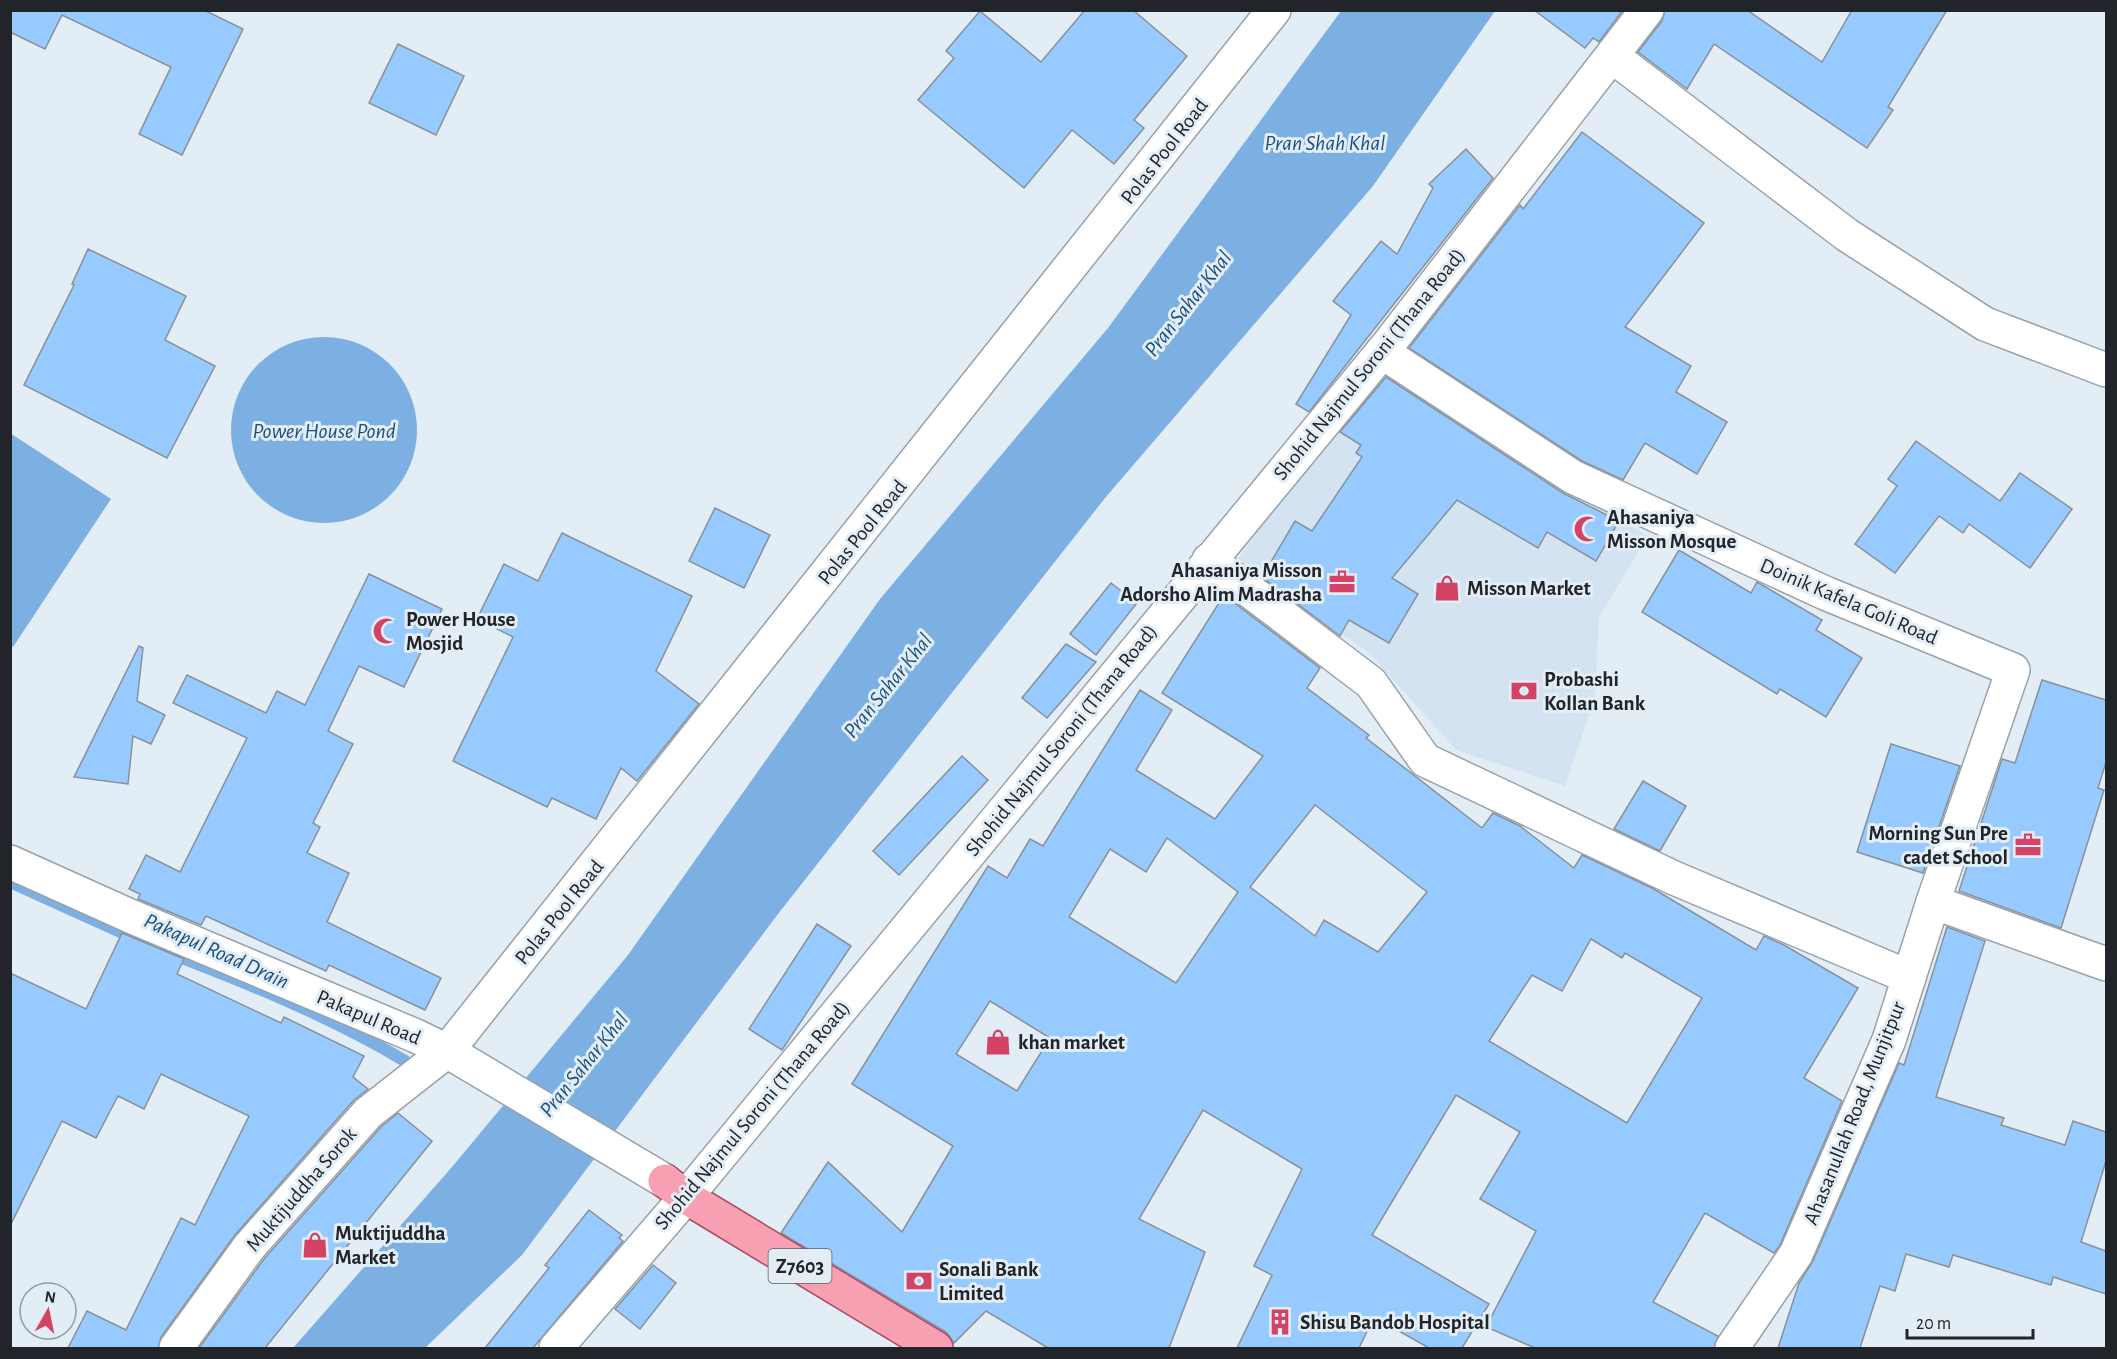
<svg xmlns="http://www.w3.org/2000/svg" width="2117" height="1359" viewBox="0 0 2117 1359" font-family="'Alegreya Sans',sans-serif">
<style>
.built{fill:#d4e3f2}
.water{fill:#7cafe2}
.lines{fill:none;stroke-linecap:round;stroke-linejoin:round}
.stream{stroke:#7cafe2;stroke-width:12}
.building{fill:#97cbff;stroke:#889098;stroke-width:1.5;fill-rule:evenodd}
.minor-casing{stroke:#99a1aa;stroke-width:36}
.tertiary-casing{stroke:#99a1aa;stroke-width:36}
.secondary-casing{stroke:#99a1aa;stroke-width:36}
.primary-casing{stroke:#a94b61;stroke-width:36}
.minor{stroke:#fff;stroke-width:33}
.tertiary{stroke:#fff;stroke-width:33}
.secondary{stroke:#fff;stroke-width:33}
.primary{stroke:#f7a0b2;stroke-width:33}
.labels{text-anchor:middle;stroke-width:6;stroke-linejoin:round;paint-order:stroke}
.shield{fill:#e3edf6;stroke:#5b6066;stroke-width:1.5}
.shield-label{font-size:20px;font-weight:bold;fill:#212428}
.street-label{font-size:21px;fill:#212428;stroke:#e3edf6}
.poi-label{font-size:21px;font-weight:bold;fill:#212428;stroke:#e3edf6;text-anchor:start}
.water-label{font-size:22px;font-style:italic;fill:#184f7f;stroke:#e3edf6}
</style>
<rect width="100%" height="100%" fill="#e3edf6"/>
<path class="built" d="M1387 354 1556 482 1648 536 1599 617 1595 697 1565 786 1456 750 1370 654 1238 559Z"/>
<g class="water">
<path d="M1341 11H1495L1373 186 1105 498 778 914 522 1255 425 1348H293L452 1167 628 955 880 599 1108 328Z"/>
<circle cx="324" cy="430" r="93"/>
<path d="M10 433 111 499 13 647 10 645Z"/>
</g>
<g class="lines">
<g class="stream">
<path d="M10 882 147 944"/>
<path d="M166 952C247 983 330 1016 405 1061"/>
</g>
</g>
<g class="building">
<path d="M10 10H204L243 29 182 155 139 134 171 67 62 15 45 49 10 32Z"/>
<path d="M1085 10H1133L1187 56 1134 120 1144 128 1114 164 1072 130 1024 188 918 100 954 58 946 51 980 11 1041 62Z"/>
<path d="M1534 10H1623L1599 42 1593 38 1585 48Z"/>
<path d="M1665 10H1747L1822 62 1852 10H1947L1888 107 1893 110 1867 148 1714 44 1687 89 1638 52 1662 21Z"/>
<path d="M398 44 464 76 436 135 369 103Z"/>
<path d="M1582 132 1704 223 1625 327 1691 366 1676 392 1727 422 1697 474 1645 443 1623 480 1582 461 1409 348 1520 205 1523 209Z"/>
<path d="M1466 149 1493 178 1309 412 1296 404 1351 315 1333 301 1381 241 1397 254 1433 188 1429 184Z"/>
<path d="M88 249 186 296 165 340 215 366 167 458 24 385 74 285 72 284Z"/>
<path d="M1386 377 1563 493 1619 521 1596 561 1547 532 1538 548 1457 500 1392 578 1418 594 1389 643 1349 620 1340 636 1262 577 1295 521 1312 531 1362 457 1356 453 1361 445 1340 432Z"/>
<path d="M1916 441 2000 501 2020 473 2072 509 2030 568 1969 524 1963 533 1939 516 1895 573 1855 544 1897 486 1888 479Z"/>
<path d="M715 508 770 535 744 588 689 561Z"/>
<path d="M562 533 692 596 656 671 699 704 637 781 621 768 596 819 552 798 547 807 453 761 513 637 477 619 504 564 538 581Z"/>
<path d="M1679 550 1751 593 1757 582 1822 620 1816 630 1862 658 1826 717 1780 689 1777 694 1642 612Z"/>
<path d="M369 574 442 609 404 687 359 666 328 731 353 744 313 823 320 827 307 853 349 873 327 922 441 978 425 1010 329 965 326 971 206 916 201 925 138 899 140 894 129 889 146 855 180 872 247 738 173 703 187 675 266 713 277 691 305 705Z"/>
<path d="M1111 583 1137 603 1096 655 1070 634Z"/>
<path d="M1224 595 1320 668 1307 688 1369 735 1366 738 1482 828 1493 813 1520 826 1574 868 1582 855 1652 888 1756 950 1764 936 1784 945 1858 988 1804 1078 1842 1101 1780 1245 1774 1253 1705 1213 1653 1302 1718 1336 1714 1348H1535L1486 1327 1536 1231 1480 1199 1520 1132 1456 1095 1372 1235 1489 1304 1462 1348H1429L1374 1317 1359 1348H1237L1272 1275 1254 1266 1302 1169 1203 1110 1139 1219 1205 1252 1169 1348H1048L986 1311 954 1343 946 1332 781 1233 828 1162 902 1232 953 1146 852 1084 988 866 1007 878 1030 839 1043 846 1140 690 1172 710 1136 770 1215 819 1263 756 1162 693ZM1315 805 1427 892 1378 952 1324 920 1315 936 1250 887ZM1167 838 1238 892 1176 983 1069 917 1110 849 1146 872ZM1591 939 1622 958 1625 953 1702 998 1627 1123 1489 1041 1532 975 1562 991ZM990 1001 1050 1038 1017 1091 956 1054Z"/>
<path d="M1066 644 1096 662 1047 718 1022 698Z"/>
<path d="M139 646 143 648 137 701 165 715 151 744 133 736 128 784 74 777Z"/>
<path d="M2042 680 2106 700V762L2098 788 2104 790 2061 928 1959 891 2002 759 2015 763Z"/>
<path d="M1891 744 1960 766 1923 873 1857 852Z"/>
<path d="M962 756 988 780 899 875 873 851Z"/>
<path d="M1643 781 1686 806 1660 851 1614 829Z"/>
<path d="M817 924 851 946 782 1050 749 1029Z"/>
<path d="M1947 927 1985 941 1936 1097 2004 1118 2001 1125 2065 1145 2073 1121 2106 1132V1161L2081 1242 2106 1251V1294L2053 1277 2051 1285 1953 1255 1949 1267 1906 1254 1895 1291 1880 1286 1860 1348H1778L1799 1283 1813 1261 1899 1063 1904 1065Z"/>
<path d="M122 933 184 959 177 974 281 1023 284 1017 364 1056 353 1077 368 1089 354 1100 235 1235 161 1337 158 1348H68L87 1311 126 1330 181 1218 195 1225 249 1116 161 1074 144 1109 118 1096 96 1138 62 1121 10 1226V973L86 1009Z"/>
<path d="M398 1113 432 1141 265 1348H199L264 1259 381 1127Z"/>
<path d="M589 1210 622 1235 619 1238 623 1241 533 1348H485L549 1268 545 1265Z"/>
<path d="M653 1265 676 1283 640 1329 615 1309Z"/>
</g>
<g class="lines">
<g class="minor-casing">
<path id="minor" d="M1209 560 1371 683 1425 760 1674 878 1909 977"/>
</g>
<g class="tertiary-casing">
<g id="tertiary">
<path d="M1612 56 1847 235 1985 324 2106 370"/>
<path d="M1382 352 1573 477 1825 593 2013 670 1933 902"/>
<path d="M176 1348 249 1247 368 1113 447 1051 1274 10"/>
<path d="M556 1348 686 1197 1387 346 1647 10"/>
<path d="M1732 1348 1796 1254 1889 1040 1933 902 2106 964"/>
</g>
</g>
<g class="secondary-casing">
<path id="secondary" d="M10 862 130 916 416 1036 447 1051 665 1181"/>
</g>
<g class="primary-casing">
<path id="primary" d="M665 1181 686 1197 936 1348"/>
</g>
<use href="#minor" class="minor"/>
<use href="#tertiary" class="tertiary"/>
<use href="#secondary" class="secondary"/>
<use href="#primary" class="primary"/>
</g>
<defs>
<g id="mosque-bare" transform="scale(2.07)"><path d="M3.5-4.9A6 6 0 1 0 3.5 4.9A5 5 0 1 1 3.5-4.9Z" fill="#d34366" stroke="#e3edf6" stroke-width="2.5" paint-order="stroke"/></g>
<g id="office-bare" transform="scale(2.07)"><path d="M-6-3h4V-5.5h4V-3h4V5H-6ZM-1-4.5V-3h2v-1.5ZM-6 0V1H6V0Z" fill="#d34366" stroke="#e3edf6" stroke-width="2.5" paint-order="stroke"/></g>
<g id="shop-bare" transform="scale(2.07)"><path d="M-5-2.5h2.3a2.7 3.5 0 0 1 5.4 0H5L5.5 6h-11ZM-1.5-2.5h3a1.5 2.3 0 0 0-3 0Z" fill="#d34366" stroke="#e3edf6" stroke-width="2.5" paint-order="stroke"/></g>
<g id="bank-bare" transform="scale(2.07)"><path d="M-6-4H6V4H-6ZM0-2.3a2.3 2.3 0 1 0 0 4.6a2.3 2.3 0 1 0 0-4.6Z" fill="#d34366" stroke="#e3edf6" stroke-width="2.5" paint-order="stroke"/></g>
<g id="building-bare" transform="scale(2.07)"><path d="M-4-6H4V6H1V3H-1V6H-4ZM-2.5-4.3h1.7v1.8h-1.7ZM.8-4.3h1.7v1.8H.8ZM-2.5-1h1.7V.8h-1.7ZM.8-1h1.7V.8H.8Z" fill="#d34366" stroke="#e3edf6" stroke-width="2.5" paint-order="stroke"/></g>
</defs>
<g fill-rule="evenodd">
<use href="#mosque-bare" x="1587" y="529"/>
<use href="#office-bare" x="1342" y="582"/>
<use href="#shop-bare" x="1447" y="588"/>
<use href="#mosque-bare" x="386" y="631"/>
<use href="#bank-bare" x="1524" y="691"/>
<use href="#office-bare" x="2028" y="845"/>
<use href="#shop-bare" x="998" y="1042"/>
<use href="#shop-bare" x="315" y="1245"/>
<use href="#bank-bare" x="919" y="1281"/>
<use href="#building-bare" x="1280" y="1322"/>
</g>
<g class="labels">
<rect class="shield" x="768.5" y="1249" width="63" height="34" rx="4.5"/>
<g class="shield-label">
<text x="800" y="1273">Z7603</text>
</g>
<g class="street-label">
<text transform="translate(1164 151) rotate(-52)" y="7">Polas Pool Road</text>
<text transform="translate(1369 364) rotate(-51)" y="7">Shohid Najmul Soroni (Thana Road)</text>
<text transform="translate(862 532) rotate(-51)" y="7">Polas Pool Road</text>
<text transform="translate(1849 601) rotate(23)" y="7">Doinik Kafela Goli Road</text>
<text transform="translate(1061 740) rotate(-51)" y="7">Shohid Najmul Soroni (Thana Road)</text>
<text transform="translate(559 912) rotate(-51)" y="7">Polas Pool Road</text>
<text transform="translate(369 1017) rotate(23)" y="7">Pakapul Road</text>
<text transform="translate(1854 1113) rotate(-68)" y="7">Ahasanullah Road, Munjitpur</text>
<text transform="translate(752 1115) rotate(-50)" y="7">Shohid Najmul Soroni (Thana Road)</text>
<text transform="translate(301 1189) rotate(-49)" y="7">Muktijuddha Sorok</text>
</g>
<g class="poi-label">
<text x="1607" y="524">Ahasaniya<tspan x="1607" dy="24">Misson Mosque</tspan></text>
<text x="1322" y="577" text-anchor="end">Ahasaniya Misson<tspan x="1322" dy="24">Adorsho Alim Madrasha</tspan></text>
<text x="1467" y="595">Misson Market</text>
<text x="406" y="626">Power House<tspan x="406" dy="24">Mosjid</tspan></text>
<text x="1544" y="686">Probashi<tspan x="1544" dy="24">Kollan Bank</tspan></text>
<text x="2008" y="840" text-anchor="end">Morning Sun Pre<tspan x="2008" dy="24">cadet School</tspan></text>
<text x="1018" y="1049">khan market</text>
<text x="335" y="1240">Muktijuddha<tspan x="335" dy="24">Market</tspan></text>
<text x="939" y="1276">Sonali Bank<tspan x="939" dy="24">Limited</tspan></text>
<text x="1300" y="1329">Shisu Bandob Hospital</text>
</g>
<g class="water-label">
<text x="1325" y="150">Pran Shah Khal</text>
<text transform="translate(1187 303) rotate(-52)" y="8">Pran Sahar Khal</text>
<text x="324" y="438">Power House Pond</text>
<text transform="translate(887 685) rotate(-51)" y="8">Pran Sahar Khal</text>
<text transform="translate(217 950) rotate(24)" y="8">Pakapul Road Drain</text>
<text transform="translate(583 1064) rotate(-51)" y="8">Pran Sahar Khal</text>
</g>
</g>
<rect width="2117" height="1359" fill="none" stroke="#212428" stroke-width="24"/>
<g transform="translate(48 1311) rotate(9)"><circle r="28" fill="#e3edf6" stroke="#959da4" stroke-width="1.5"/>
<path d="M0-4.5L10 22L0 15L-10 22Z" fill="#d34366"/>
<text y="-9" font-size="16" font-weight="bold" text-anchor="middle" fill="#212428">N</text>
</g>
<path d="M1907 1329v9h126v-9" fill="none" stroke="#212428" stroke-width="3"/>
<text x="1916" y="1329" font-size="18" fill="#212428" stroke="#e3edf6" stroke-width="4.5" paint-order="stroke">20 m</text>
</svg>
